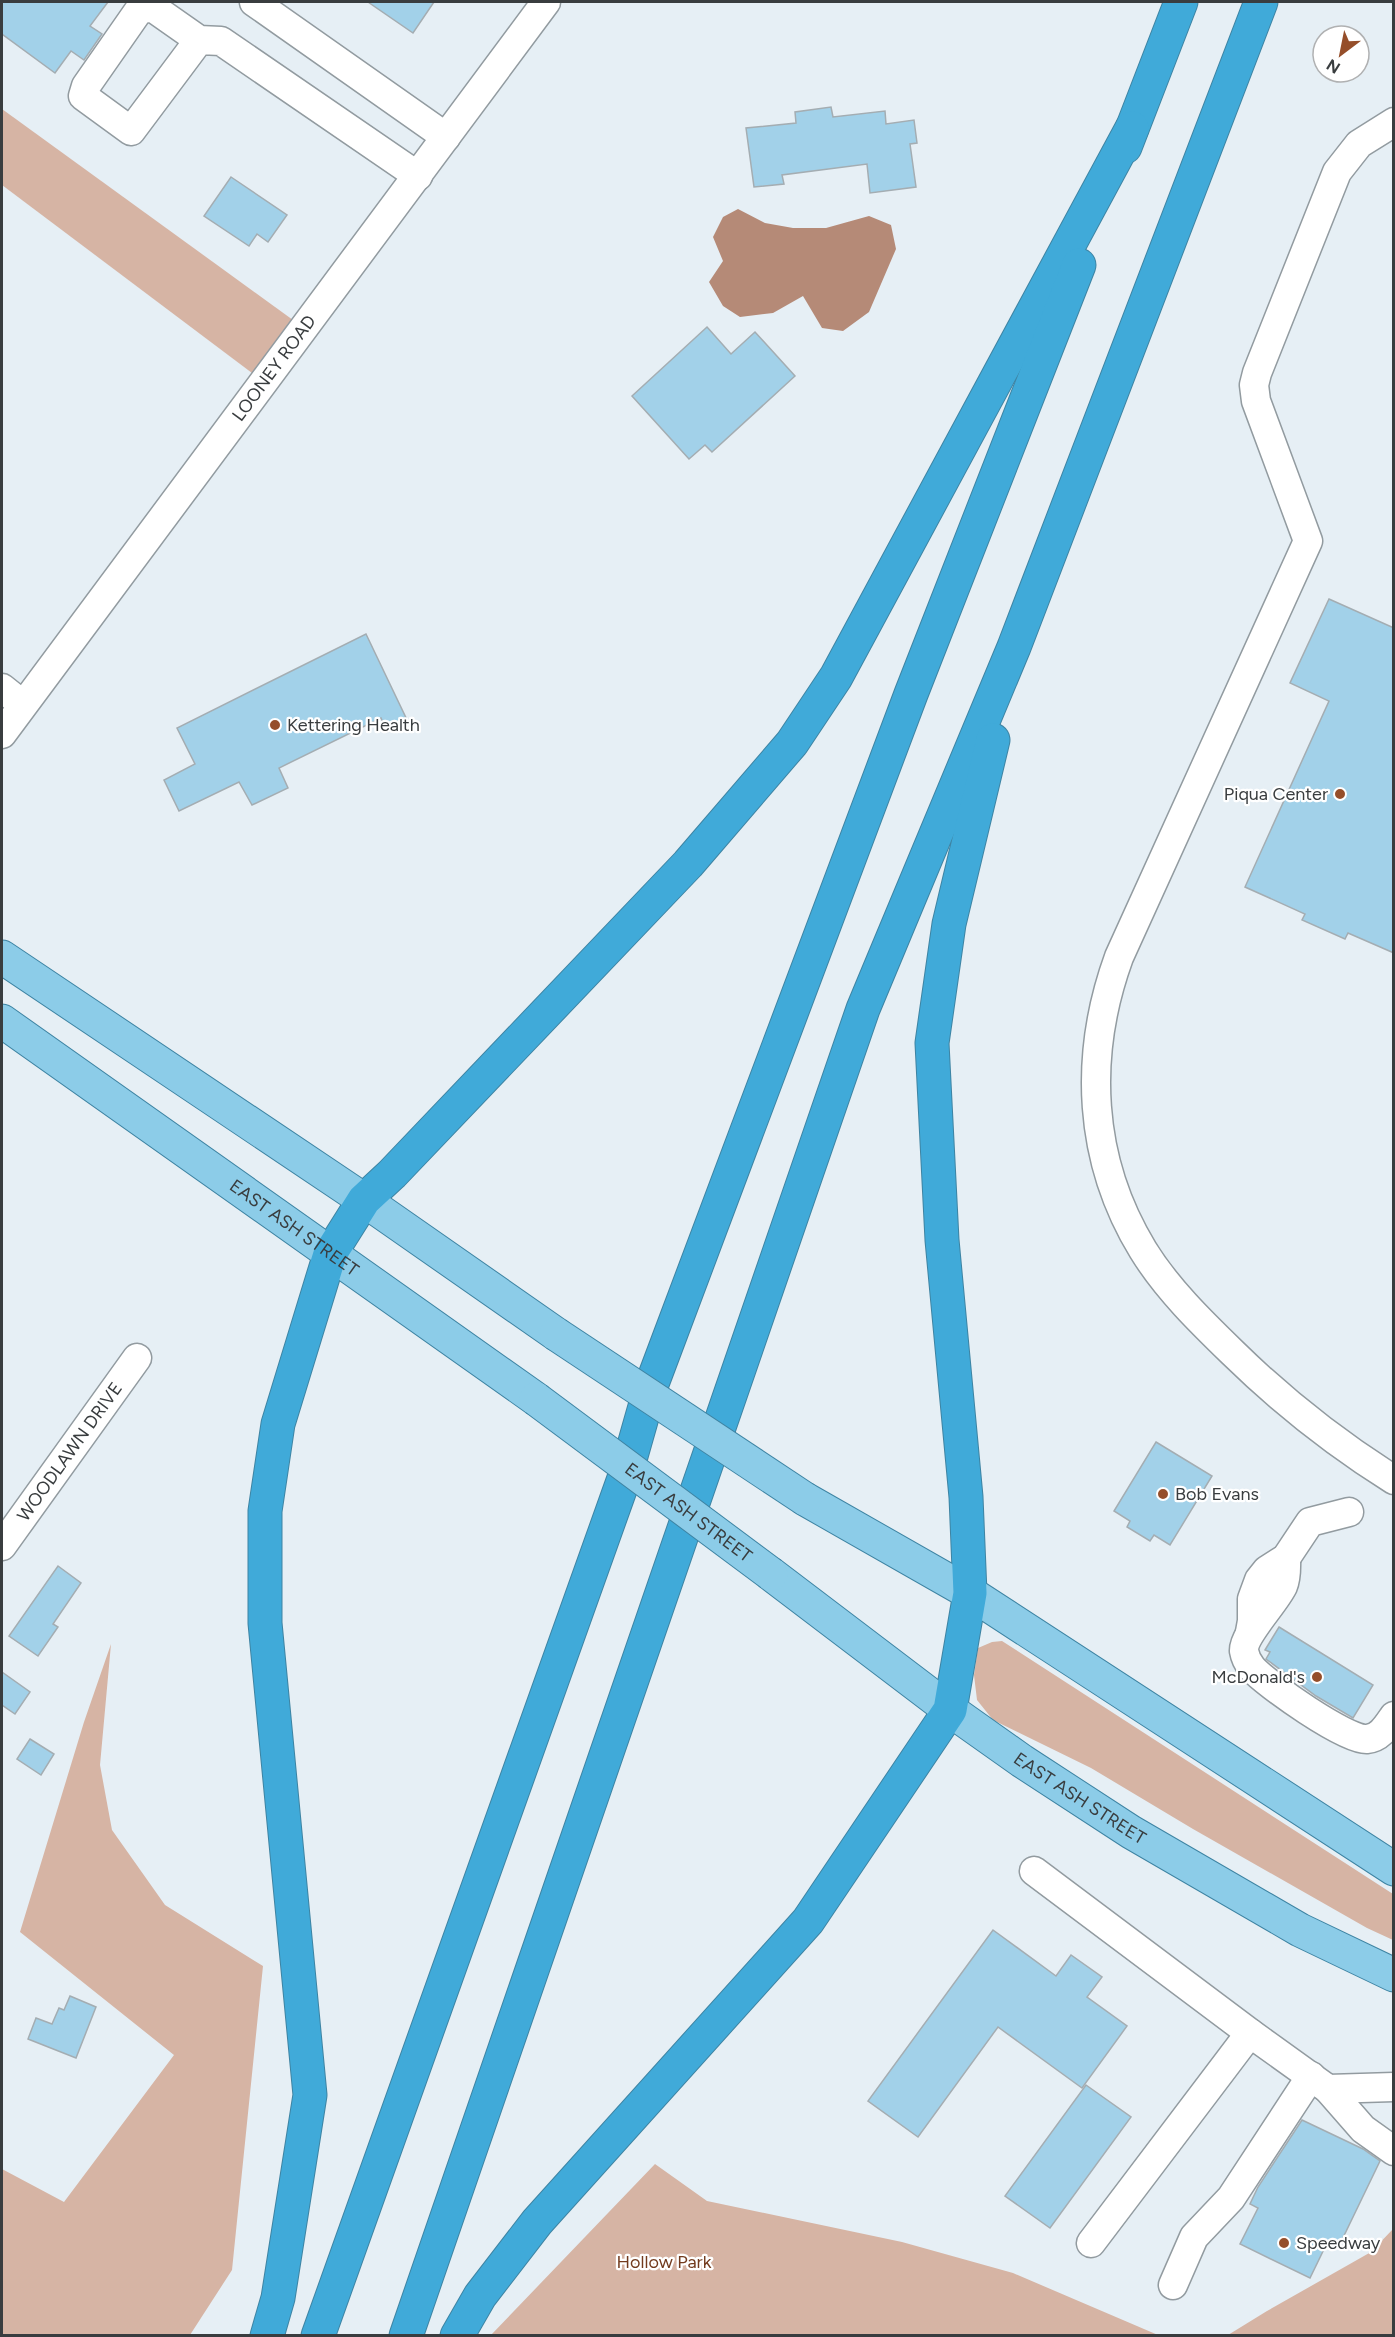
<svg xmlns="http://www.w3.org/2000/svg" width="1395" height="2337" viewBox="0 0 1395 2337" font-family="Figtree,sans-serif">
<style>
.green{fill:#d6b4a4}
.water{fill:#b58a77}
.building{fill:#a2d1e9;stroke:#a4adb2;stroke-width:1.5}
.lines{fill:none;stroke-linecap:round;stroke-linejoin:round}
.minor-casing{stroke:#929ba0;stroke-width:31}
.major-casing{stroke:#3e84a3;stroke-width:35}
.highway-casing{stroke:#3e84a3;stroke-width:35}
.minor{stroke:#fff;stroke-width:28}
.major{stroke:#8ccce8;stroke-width:33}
.highway{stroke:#40aad9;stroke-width:33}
.major-bridge-casing{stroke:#3e84a3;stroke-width:35;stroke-linecap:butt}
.major-bridge{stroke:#8ccce8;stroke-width:33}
.poi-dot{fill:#954e2a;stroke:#fff;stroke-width:2}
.labels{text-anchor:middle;stroke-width:4.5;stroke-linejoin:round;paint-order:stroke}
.street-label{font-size:18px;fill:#393d3f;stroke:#fff}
.poi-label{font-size:18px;fill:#393d3f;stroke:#fff;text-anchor:start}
.park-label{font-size:18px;fill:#733b1e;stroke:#fff}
</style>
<rect width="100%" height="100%" fill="#e6eff5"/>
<g class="green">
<path d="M2 109 304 328 264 382 2 185Z"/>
<path d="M1002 1641 1393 1894V1940L1367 1928 1193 1829 1091 1768 993 1720 977 1700 974 1675 978 1648 992 1642Z"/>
<path d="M111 1644 100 1765 112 1830 165 1905 263 1966 232 2270 190 2335H2V2169L64 2202 174 2055 20 1932 84 1722Z"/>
<path d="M655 2164 707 2201 902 2242 1013 2273 1158 2335H491Z"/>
<path d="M1393 2229V2335H1228L1267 2311 1371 2252Z"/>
</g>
<path class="water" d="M738 209 765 223 793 228H826L869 216 891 225 896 249 869 312 843 331 822 328 803 296 773 313 740 317 723 306 709 282 723 261 713 237 723 217Z"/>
<g class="building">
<path d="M2 2H108L90 26 102 34 84 60 71 51 55 73 2 34Z"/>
<path d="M368 2H434L413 33Z"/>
<path d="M831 107 833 117 885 111 886 124 914 120 917 143 910 144 916 187 870 193 867 164 782 175 784 184 754 187 746 128 796 123 795 112Z"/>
<path d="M231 177 287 215 268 242 257 234 249 246 204 216Z"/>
<path d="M707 327 731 354 755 332 795 376 712 452 705 445 689 459 632 396Z"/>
<path d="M1329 599 1394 628V953L1348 933 1345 939 1302 920 1305 914 1245 887 1329 701 1290 683Z"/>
<path d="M366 634 408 722 387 732 381 718 279 768 288 788 252 805 239 782 179 811 164 780 195 764 177 728Z"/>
<path d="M1156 1442 1212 1476 1170 1545 1154 1535 1150 1541 1127 1527 1130 1521 1114 1511Z"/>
<path d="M58 1566 81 1583 53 1624 58 1627 38 1656 9 1636Z"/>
<path d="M1279 1627 1373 1685 1353 1718 1316 1696 1266 1659 1270 1652 1265 1650Z"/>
<path d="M2 1672 30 1692 15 1714 2 1705Z"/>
<path d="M30 1739 54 1754 41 1775 17 1759Z"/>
<path d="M993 1930 1056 1976 1071 1955 1102 1977 1087 1997 1127 2026 1082 2088 998 2027 918 2137 868 2101Z"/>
<path d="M70 1996 96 2007 76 2058 28 2039 36 2018 52 2024 59 2008 64 2010Z"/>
<path d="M1086 2085 1131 2117 1050 2228 1005 2196Z"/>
<path d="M1302 2120 1363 2149 1380 2161 1339 2246 1328 2241 1310 2278 1240 2244 1258 2208 1250 2204 1258 2187Z"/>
</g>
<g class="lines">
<g class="minor-casing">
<g id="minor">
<path d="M254 2 446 137"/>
<path d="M199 40 152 7 139 10 86 86 83 96 131 131 199 40 221 41 418 176"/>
<path d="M1394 122 1359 144 1337 172 1257 373 1254 385 1256 401 1308 541 1119 957C1083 1056 1088 1160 1143 1250 1167 1289 1201 1322 1233 1353 1282 1401 1335 1443 1394 1480"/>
<path d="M2 688 22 704"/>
<path id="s1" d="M2 734 546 2"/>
<path id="s2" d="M2 1546 137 1358"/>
<path d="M1286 1558C1286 1567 1287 1577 1283 1586 1275 1603 1243 1635 1244 1651 1245 1657 1248 1663 1252 1668 1266 1684 1347 1741 1367 1739 1380 1738 1387 1726 1394 1716"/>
<path d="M1250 1632 1252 1621V1599L1259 1580 1267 1570 1286 1558 1310 1522 1349 1512"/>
<path d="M1034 1871 1250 2033 1328 2089 1394 2087"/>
<path d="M1328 2089 1363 2129 1394 2151"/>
<path d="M1091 2243 1250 2033"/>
<path d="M1173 2285 1194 2237 1231 2198 1311 2076"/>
</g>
</g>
<g class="major-casing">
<g id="major">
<path d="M2 957 364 1200 556 1334"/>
<path id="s3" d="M2 1021 536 1399"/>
<path d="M805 1499 970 1593 1394 1869"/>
<path id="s4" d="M771 1574 950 1710 1022 1761 1131 1832 1300 1930 1394 1975"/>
</g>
</g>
<g class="highway-casing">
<g id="highway">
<path d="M1125 147 1181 2"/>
<path d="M267 2336 278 2298 310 2095 265 1623V1511L278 1424 330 1254 364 1200 392 1174 688 864 792 743 836 677 1132 128"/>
<path d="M318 2336 627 1470 650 1389 911 694 1079 265"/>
<path d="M406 2336 863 1009 1014 647 1261 2"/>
<path d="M457 2336 480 2296 537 2222 808 1921 950 1710 970 1593 966 1497 942 1240 932 1043 949 924 993 740"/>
</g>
</g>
<use href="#minor" class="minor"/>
<use href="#major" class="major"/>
<use href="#highway" class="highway"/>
<g class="major-bridge-casing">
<g id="major-bridge">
<path d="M556 1334 805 1499"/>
<path id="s5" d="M536 1399 771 1574"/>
</g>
</g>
<use href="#major-bridge" class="major-bridge"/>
</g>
<g class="poi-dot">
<circle cx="275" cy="725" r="6"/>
<circle cx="1340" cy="794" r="6"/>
<circle cx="1163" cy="1494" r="6"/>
<circle cx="1317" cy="1677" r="6"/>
<circle cx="1284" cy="2243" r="6"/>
</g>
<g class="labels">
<g class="street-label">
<text dy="6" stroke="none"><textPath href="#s1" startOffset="456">LOONEY ROAD</textPath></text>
<text dy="6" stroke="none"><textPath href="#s3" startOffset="358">EAST ASH STREET</textPath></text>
<text dy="6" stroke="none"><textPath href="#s2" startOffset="116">WOODLAWN DRIVE</textPath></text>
<text dy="6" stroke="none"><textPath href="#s5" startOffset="190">EAST ASH STREET</textPath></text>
<text dy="6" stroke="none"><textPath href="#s4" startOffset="382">EAST ASH STREET</textPath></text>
</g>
<g class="poi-label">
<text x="287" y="731">Kettering Health</text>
<text x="1328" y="800" text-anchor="end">Piqua Center</text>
<text x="1175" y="1500">Bob Evans</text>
<text x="1305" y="1683" text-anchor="end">McDonald's</text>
<text x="1296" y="2249">Speedway</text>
</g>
<g class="park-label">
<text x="664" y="2268">Hollow Park</text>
</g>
</g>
<rect width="1395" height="2337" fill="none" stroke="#393d3f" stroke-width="6"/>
<g transform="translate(1341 54) rotate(212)"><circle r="28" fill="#ffffff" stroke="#b0b1b2" stroke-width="1.5"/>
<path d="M0-4.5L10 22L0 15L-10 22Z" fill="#954e2a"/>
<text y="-9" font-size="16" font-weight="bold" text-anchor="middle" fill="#393d3f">N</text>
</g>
</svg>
